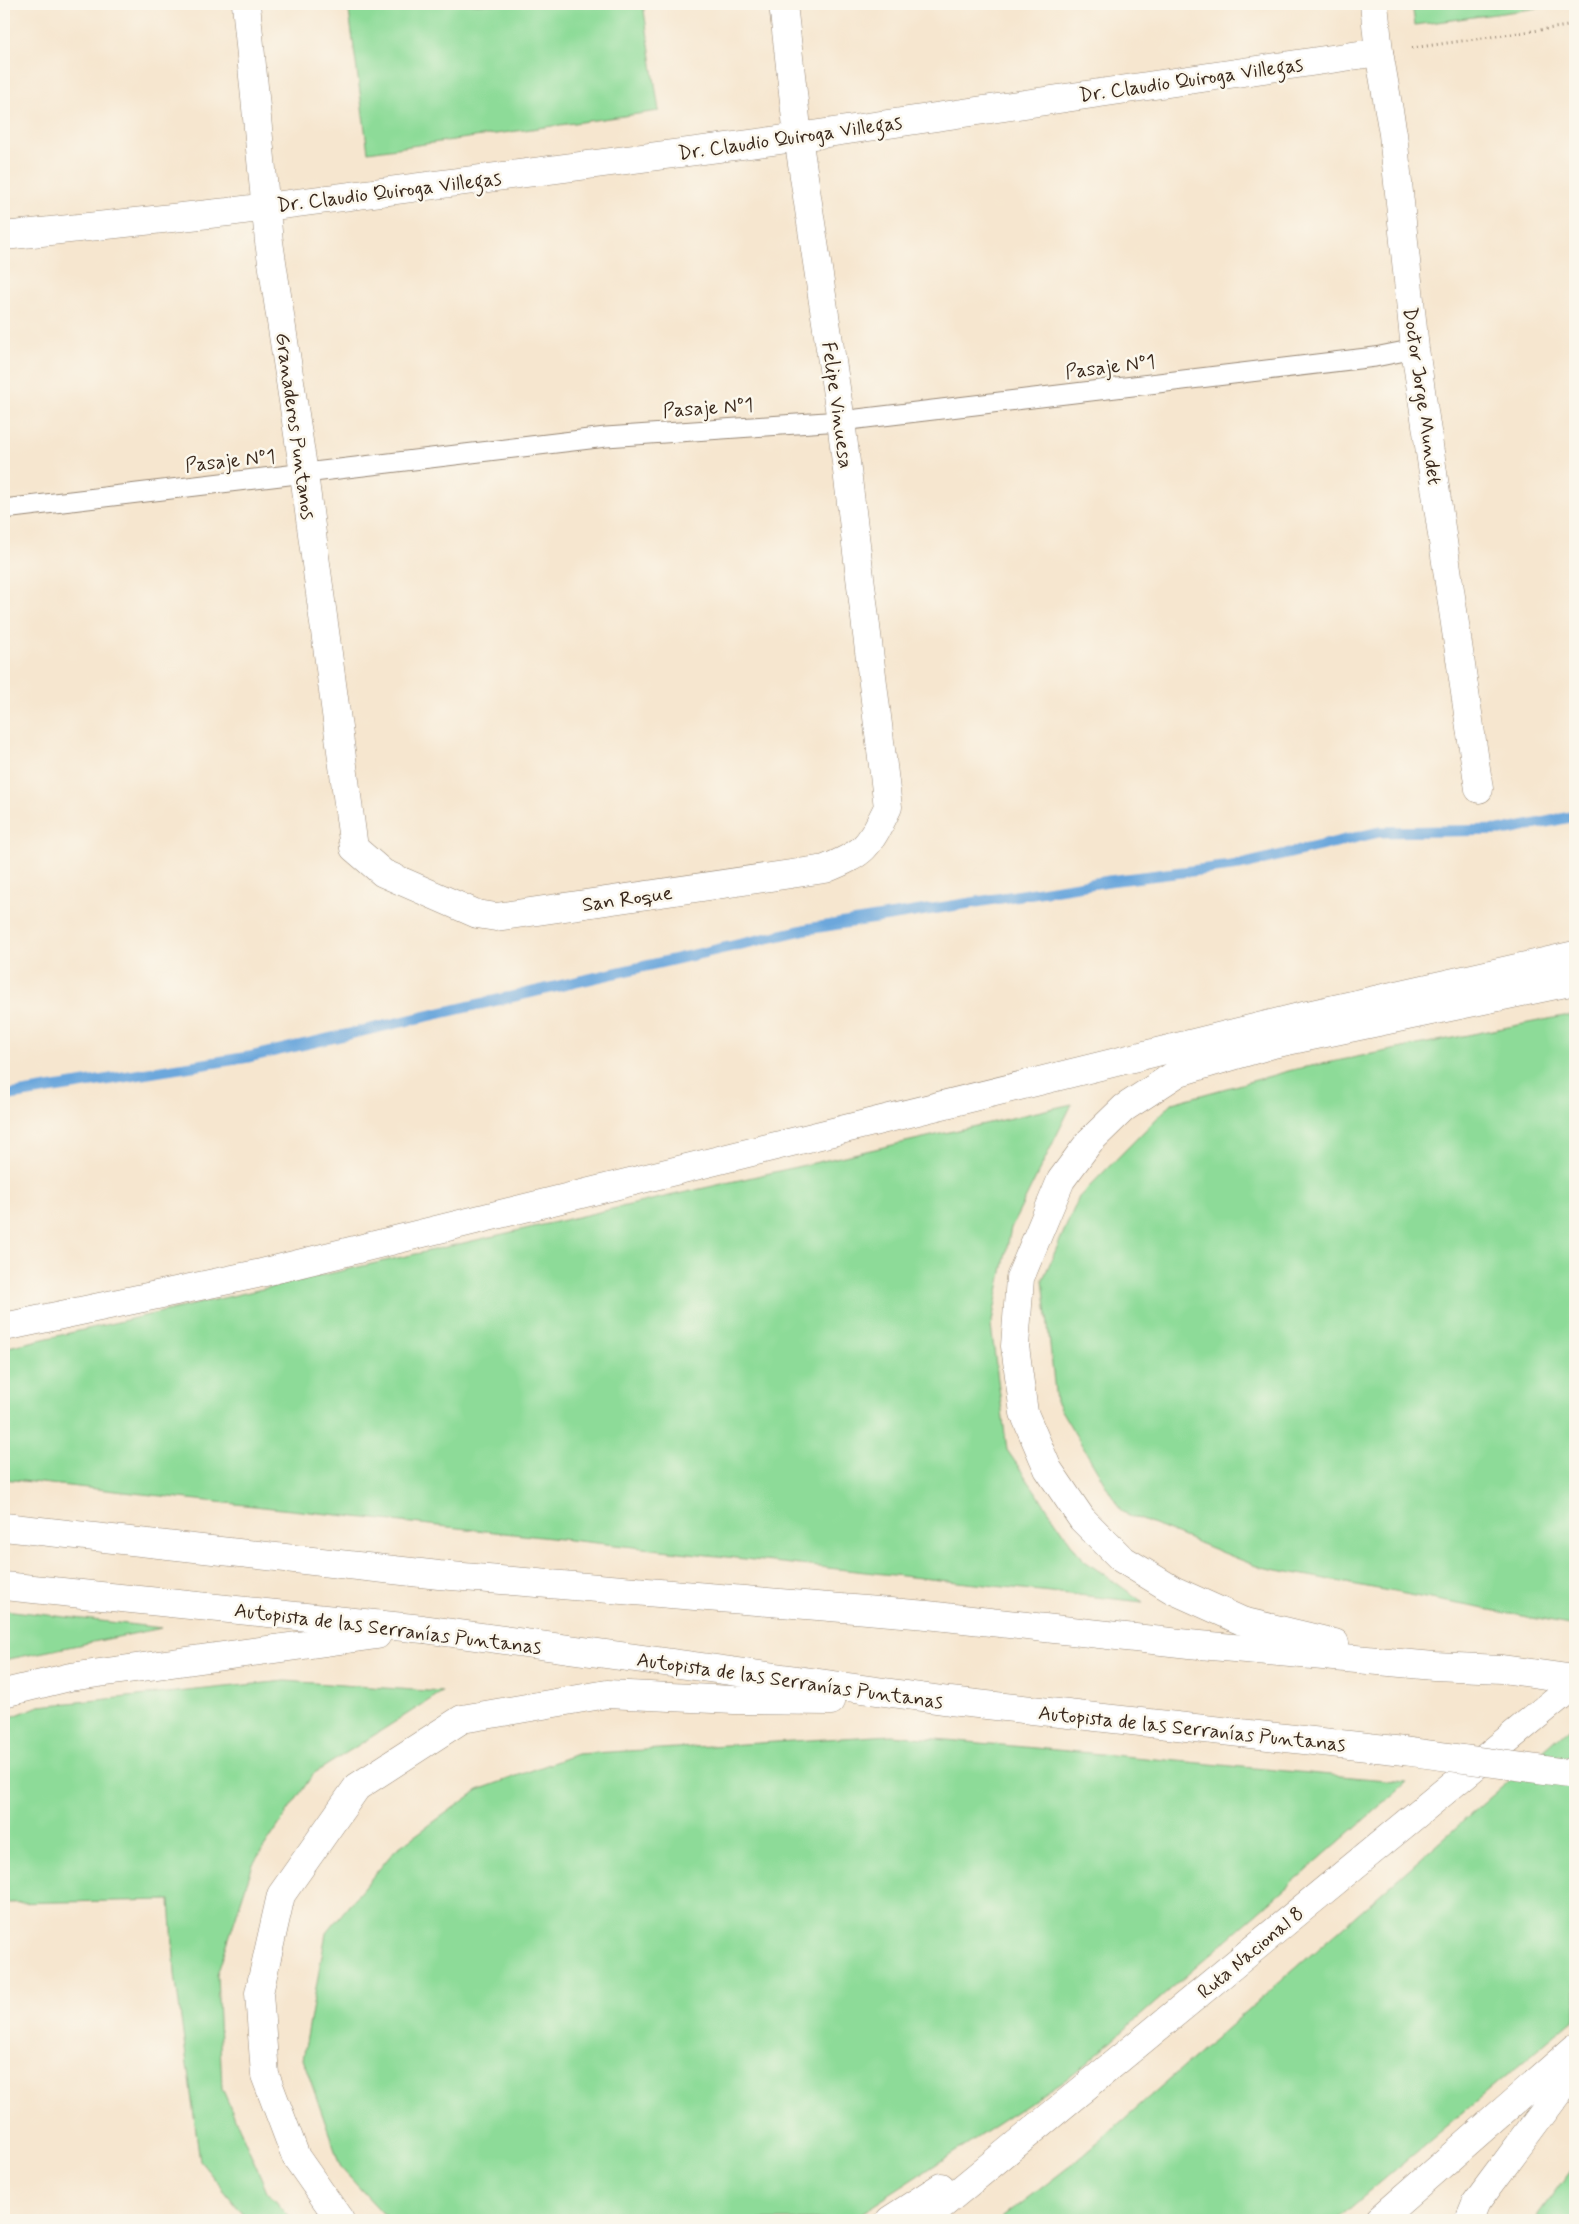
<svg xmlns="http://www.w3.org/2000/svg" width="1579" height="2224" viewBox="0 0 1579 2224" font-family="Mynerve,sans-serif">
<style>
.green{fill:#8ddb98;stroke:#64825b}
.lines{fill:none;stroke-linecap:round;stroke-linejoin:round}
.stream{stroke:#6ca7dc;stroke-width:11}
.lane-casing{stroke:#988876;stroke-width:21}
.street-casing{stroke:#988876;stroke-width:29}
.highway-casing{stroke:#988876;stroke-width:29}
.path{stroke:#988876;stroke-width:3;stroke-dasharray:1 4;stroke-linecap:butt}
.lane{stroke:#fff;stroke-width:19}
.street{stroke:#fff;stroke-width:28}
.highway{stroke:#fff;stroke-width:28}
.highway-bridge-casing{stroke:#988876;stroke-width:29;stroke-linecap:butt}
.highway-bridge{stroke:#fff;stroke-width:28}
.labels{text-anchor:middle;stroke-width:5;stroke-linejoin:round;paint-order:stroke}
.street-label{font-size:20px;fill:#3b2a1e;stroke:#fbf7ec}
</style>
<rect width="100%" height="100%" fill="#fbf7ec"/>
<filter id="ink" filterUnits="userSpaceOnUse"><feTurbulence type="fractalNoise" baseFrequency=".02" numOctaves="2"/><feDisplacementMap in="SourceGraphic" scale="10" xChannelSelector="R" yChannelSelector="G"/><feConvolveMatrix kernelMatrix="1 2 1 2 8 2 1 2 1" color-interpolation-filters="sRGB"/></filter>
<filter id="wash" filterUnits="userSpaceOnUse"><feTurbulence type="fractalNoise" baseFrequency=".0096" numOctaves="4" result="noise"/><feDisplacementMap in="SourceGraphic" scale="20" xChannelSelector="R" yChannelSelector="G"/><feGaussianBlur stdDeviation="1.12" result="paint"/><feColorMatrix in="noise" values="0 0 0 0 0 0 0 0 0 0 0 0 0 0 0 0 0 1.4 0 .05"/><feComposite in="paint" operator="in"/></filter>
<g filter="url(#wash)">
<rect width="100%" height="100%" fill="#f6e6cf"/>
<g class="green">
<path d="M348 4H643L659 111 368 152Z"/>
<path d="M1412 4H1568L1415 25Z"/>
<path d="M1564 1016H1575V1626L1256 1566 1122 1512 1056 1402 1043 1279 1079 1197 1172 1103 1296 1069Z"/>
<path d="M1072 1104 1011 1228 991 1326 1007 1450 1082 1559 1143 1602 4 1479V1348Z"/>
<path d="M4 1610 162 1628 4 1660Z"/>
<path d="M285 1681 442 1692 313 1774 253 1864 217 1975 222 2088 267 2191 292 2220H248L200 2161 175 1974 170 1900 4 1903V1720L39 1706Z"/>
<path d="M1575 1723V2018L1336 2220H1000L1075 2162Z"/>
<path d="M892 1735 1407 1782 1074 2074 851 2220H389L341 2168 303 2059 326 1933 395 1850 478 1790 577 1754Z"/>
<path d="M1575 2164V2220H1534Z"/>
</g>
<g class="lines">
<path class="stream" d="M4 1096 249 1057 807 929 1109 881 1240 865 1379 832 1508 830 1575 816"/>
</g>
</g>
<g filter="url(#ink)">
<g class="lines">
<g class="lane-casing">
<path id="lane" d="M4 509 606 437 841 421 1375 357 1415 349"/>
</g>
<g class="street-casing">
<g id="street">
<path d="M246 4 269 242 304 474 354 848 383 873 477 914 496 917 825 869C867 852 868 847 888 807L841 421 798 137 783 4"/>
<path d="M1374 4 1379 52 1393 134 1415 349 1479 789"/>
<path d="M4 236 228 212 772 141 1379 52"/>
</g>
</g>
<g class="highway-casing">
<g id="highway">
<path d="M4 1327 257 1274 1307 1015 1575 955"/>
<path d="M4 1527 439 1575 927 1615 1189 1644 1434 1666 1502 1669 1575 1679"/>
<path d="M4 1586 423 1629 950 1701 1404 1751"/>
<path d="M1335 1643 1242 1621 1173 1590 1122 1559 1082 1519 1048 1469 1024 1413 1015 1346 1020 1278 1061 1180 1090 1141 1124 1108 1179 1072 1273 1044 1575 981"/>
<path d="M4 1693 70 1677 377 1635"/>
<path d="M340 2220 296 2157 265 2075 259 1993 281 1895 357 1787 462 1719 607 1694 734 1700 831 1701"/>
<path d="M890 2220 941 2187"/>
<path d="M924 2220 1575 1684"/>
<path d="M1379 2220 1575 2048"/>
<path d="M1469 2220 1476 2203 1575 2070"/>
</g>
</g>
<g class="path">
<path d="M1428 4V7"/>
<path d="M1412 48 1575 25"/>
</g>
<use href="#lane" class="lane"/>
<use href="#street" class="street"/>
<use href="#highway" class="highway"/>
<g class="highway-bridge-casing">
<path id="highway-bridge" d="M1404 1751 1575 1774"/>
</g>
<use href="#highway-bridge" class="highway-bridge"/>
</g>
</g>
<g class="labels">
<g class="street-label">
<text transform="translate(1191 79) rotate(-8)" y="7">Dr. Claudio Quiroga Villegas</text>
<text transform="translate(790 137) rotate(-8)" y="7">Dr. Claudio Quiroga Villegas</text>
<text transform="translate(389 191) rotate(-7)" y="7">Dr. Claudio Quiroga Villegas</text>
<text transform="translate(1110 366) rotate(-7)" y="7">Pasaje Nº1</text>
<text transform="translate(1423 396) rotate(82)" y="7">Doctor Jorge Mundet</text>
<text transform="translate(838 405) rotate(82)" y="7">Felipe Vinuesa</text>
<text transform="translate(708 407) rotate(-4)" y="7">Pasaje Nº1</text>
<text transform="translate(296 426) rotate(82)" y="7">Granaderos Puntanos</text>
<text transform="translate(230 460) rotate(-6)" y="7">Pasaje Nº1</text>
<text transform="translate(627 898) rotate(-8)" y="7">San Roque</text>
<text transform="translate(388 1628) rotate(7)" y="7">Autopista de las Serranías Puntanas</text>
<text transform="translate(790 1680) rotate(8)" y="7">Autopista de las Serranías Puntanas</text>
<text transform="translate(1192 1728) rotate(6)" y="7">Autopista de las Serranías Puntanas</text>
<text transform="translate(1250 1952) rotate(-40)" y="7">Ruta Nacional 8</text>
</g>
</g>
<rect width="1579" height="2224" fill="none" stroke="#fbf7ec" stroke-width="20"/>
</svg>
